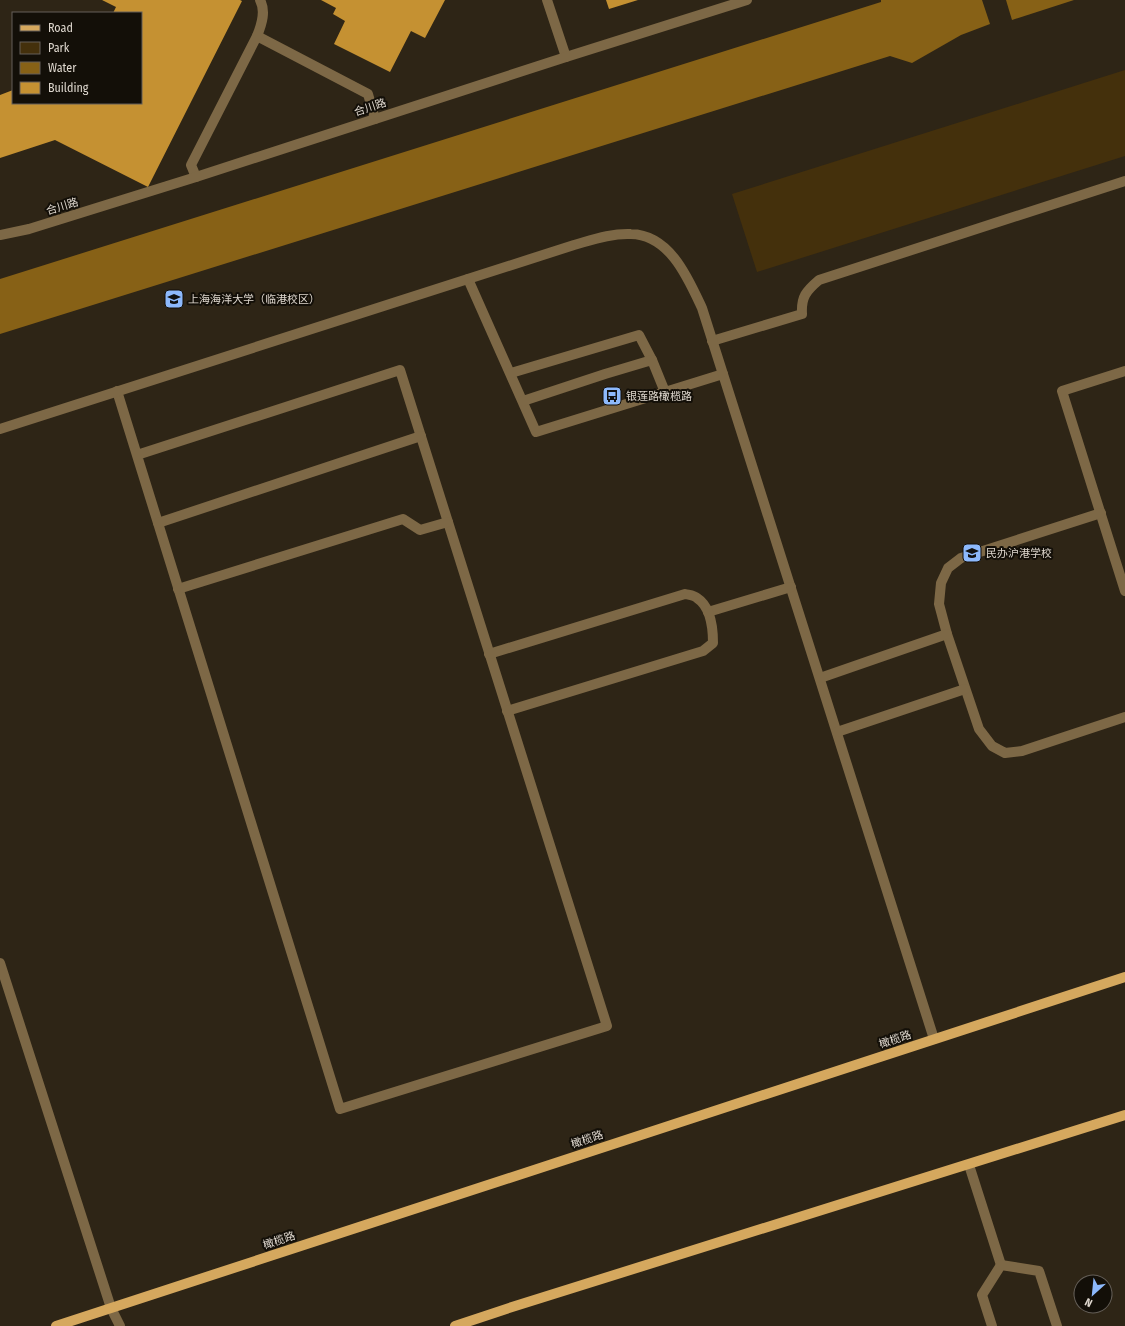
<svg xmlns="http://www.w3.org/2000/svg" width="1125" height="1326" viewBox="0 0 1125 1326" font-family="'Fira Sans Condensed','Noto Sans SC',sans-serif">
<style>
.green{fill:#44300c}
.water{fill:#876116}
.building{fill:#c59132}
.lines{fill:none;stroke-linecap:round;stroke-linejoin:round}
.minor{stroke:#7d6846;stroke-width:10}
.major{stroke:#d5a85e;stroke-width:10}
.labels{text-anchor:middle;stroke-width:4;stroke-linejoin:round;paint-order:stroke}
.street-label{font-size:11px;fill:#dfd8cf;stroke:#130f08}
.poi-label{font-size:11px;fill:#dfd8cf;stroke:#130f08;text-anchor:start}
</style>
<rect width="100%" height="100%" fill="#2e2516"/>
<path class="green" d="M1125 70V156L757 272 732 194Z"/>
<g class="water">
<path d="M881 0H982L990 24 961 35 912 63 890 56 0 334V279L881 2Z"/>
<path d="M1006 0H1074L1012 20Z"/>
</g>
<g class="building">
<path d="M102 0H240L242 1 148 187 55 140 0 158V95L13 90V103H141V13H113L116 7Z"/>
<path d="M321 0H445L425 38 411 31 390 72 334 44 345 21 333 14 336 8Z"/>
<path d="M606 0H638L609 9Z"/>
</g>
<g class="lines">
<g class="minor">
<path d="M547 0 566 57"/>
<path d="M257 36 368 94 375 119"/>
<path d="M196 177 191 165 257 36C262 24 266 11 260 0"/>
<path d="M0 235 29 229 196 177 566 57 747 0"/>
<path d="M468 279 536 432 723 374"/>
<path d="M712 341 802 314C801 297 806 291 819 280L1125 181"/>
<path d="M1125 371 1062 391 1125 591"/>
<path d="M511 373 639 335 652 360"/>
<path d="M117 391 340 1109 607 1026 400 370 137 455"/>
<path d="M523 401 605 374 652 360 665 392"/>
<path d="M0 429 574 245C592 240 612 233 631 234 670 235 688 278 702 308L934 1039"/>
<path d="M1101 513 961 558 948 568 941 583 939 604 947 634 979 729 992 746 1005 753 1022 751 1125 717"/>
<path d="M158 523 421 436"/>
<path d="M178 589 403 519 420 530 448 522"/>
<path d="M708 612 791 587"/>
<path d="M489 654 685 594C689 595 694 595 697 598 711 607 713 628 713 643L703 651 507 711"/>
<path d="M820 678 947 634"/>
<path d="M837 732 965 689"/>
<path d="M0 963 111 1308 120 1326"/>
<path d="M969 1165 1001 1265"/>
<path d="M992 1326 982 1295 1001 1265 1039 1271 1057 1326"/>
</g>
<g class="major">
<path d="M56 1326 1125 977"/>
<path d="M455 1326 512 1307 1125 1115"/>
</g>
</g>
<defs>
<g id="university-square" transform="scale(1)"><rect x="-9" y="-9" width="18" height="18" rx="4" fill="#8db9fc" stroke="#130f08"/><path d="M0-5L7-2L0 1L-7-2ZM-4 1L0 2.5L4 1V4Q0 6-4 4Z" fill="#111"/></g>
<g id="bus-square" transform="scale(1)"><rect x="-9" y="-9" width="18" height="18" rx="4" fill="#8db9fc" stroke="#130f08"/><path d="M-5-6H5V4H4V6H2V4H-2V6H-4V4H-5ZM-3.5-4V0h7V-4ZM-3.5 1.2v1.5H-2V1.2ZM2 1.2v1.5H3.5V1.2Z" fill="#111"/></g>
<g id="school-square" transform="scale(1)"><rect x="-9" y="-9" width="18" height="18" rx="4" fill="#8db9fc" stroke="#130f08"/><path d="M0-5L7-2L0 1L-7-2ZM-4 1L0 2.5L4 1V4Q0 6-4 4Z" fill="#111"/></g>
</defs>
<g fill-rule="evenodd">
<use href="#university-square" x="174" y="299"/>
<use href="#bus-square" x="612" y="396"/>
<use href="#school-square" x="972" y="553"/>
</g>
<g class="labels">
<g class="street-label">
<text transform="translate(370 107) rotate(-18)" y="4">合川路</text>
<text transform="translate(62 206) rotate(-17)" y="4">合川路</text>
<text transform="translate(895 1039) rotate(-18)" y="4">橄榄路</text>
<text transform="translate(587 1139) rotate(-18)" y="4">橄榄路</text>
<text transform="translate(279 1240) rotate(-18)" y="4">橄榄路</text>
</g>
<g class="poi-label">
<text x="188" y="303">上海海洋大学（临港校区）</text>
<text x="626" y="400">银莲路橄榄路</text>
<text x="986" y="557">民办沪港学校</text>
</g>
</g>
<rect x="12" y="12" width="130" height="92" fill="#130f08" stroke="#655f58"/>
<rect x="20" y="25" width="20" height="6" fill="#d5a85e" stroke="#655f58"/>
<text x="48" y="32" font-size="12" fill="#dfd8cf">Road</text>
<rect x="20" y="42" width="20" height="12" fill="#44300c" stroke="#655f58"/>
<text x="48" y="52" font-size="12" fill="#dfd8cf">Park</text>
<rect x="20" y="62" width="20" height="12" fill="#876116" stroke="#655f58"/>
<text x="48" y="72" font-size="12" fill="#dfd8cf">Water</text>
<rect x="20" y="82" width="20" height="12" fill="#c59132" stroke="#655f58"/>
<text x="48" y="92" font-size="12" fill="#dfd8cf">Building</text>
<g transform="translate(1093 1294) rotate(207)"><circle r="19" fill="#130f08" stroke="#655f58"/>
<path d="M0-3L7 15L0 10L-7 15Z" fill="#8db9fc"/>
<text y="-6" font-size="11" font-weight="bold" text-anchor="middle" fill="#dfd8cf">N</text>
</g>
</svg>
